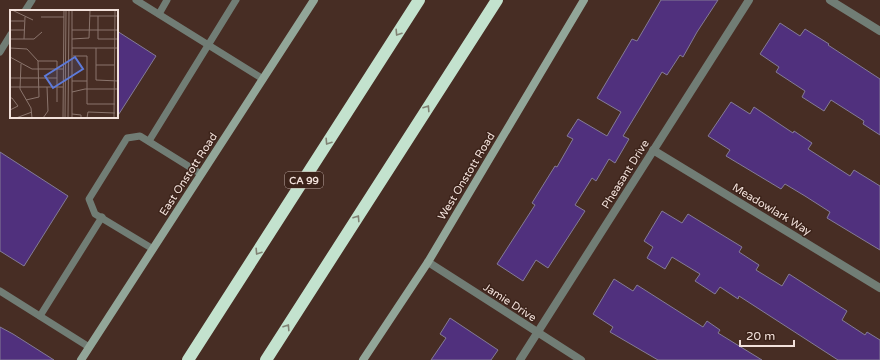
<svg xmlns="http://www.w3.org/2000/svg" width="880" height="360" viewBox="0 0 880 360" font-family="'Varela Round',sans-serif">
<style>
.building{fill:#50307d;stroke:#847b96}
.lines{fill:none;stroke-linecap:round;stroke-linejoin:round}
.lane{stroke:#717d75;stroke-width:7}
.street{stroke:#717d75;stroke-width:8}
.secondary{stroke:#92a699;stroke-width:8}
.highway{stroke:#c3e2ce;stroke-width:12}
.oneway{stroke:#808274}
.labels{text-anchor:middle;stroke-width:3;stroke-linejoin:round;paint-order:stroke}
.shield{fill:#3c231a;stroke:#bba8a1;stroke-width:1}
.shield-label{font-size:10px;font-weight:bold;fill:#f2e1db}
.street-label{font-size:11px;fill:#f2e1db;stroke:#3c231a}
.inset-road{fill:none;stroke:#8b756d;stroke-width:1}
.view{fill:#5d7ad9;fill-opacity:0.15;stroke:#5d7ad9;stroke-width:2}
.inset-edge{fill:none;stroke:#f2e1db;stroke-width:2}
</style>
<rect width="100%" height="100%" fill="#472d24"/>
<g class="building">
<path d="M661 0H718L697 32 683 57 680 55 667 75 662 72 623 136 629 139 615 163 609 159 596 181 592 178 575 205 585 211 548 268 536 260 523 281 497 264 535 205 532 203 555 166 557 167 573 139 567 136 578 119 607 136 621 112 597 98 632 39 637 41Z"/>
<path d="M780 23 800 36 805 29 829 44 828 45 880 79V135L863 124 864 121 831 100 824 111 802 97 805 91 776 72 779 67 760 54Z"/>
<path d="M117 31 156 56 117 117Z"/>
<path d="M731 102 750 114 754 107 793 133 794 131 812 143 808 149 850 176 854 170 880 186V250L827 218 830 212 805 196 785 184 781 189 726 156 730 150 708 136Z"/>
<path d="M0 152 68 196 24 266 0 251Z"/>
<path d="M662 211 682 223 688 214 742 247 739 252 759 265 756 270 782 286 789 274 847 311 842 320 865 335 867 332 880 340V360H838L739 296 738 299 720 287 715 294 695 281 700 274 672 257 665 269 647 258 653 247 644 241Z"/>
<path d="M614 279 633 291 637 285 703 327 707 321 720 330 718 333 762 360H658L610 332 613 327 593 314Z"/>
<path d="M450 318 498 350 491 360H431L446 338 440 334Z"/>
<path d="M0 327 13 334 54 360H0Z"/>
</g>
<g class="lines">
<g class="lane">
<path d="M136 0 263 79"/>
<path d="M25 11 32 0"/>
<path d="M159 14 167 0"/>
<path d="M0 52 11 34"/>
<path d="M149 141 236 0"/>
<path d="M153 249 95 214 89 199 127 138 140 136 201 174"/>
<path d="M0 291 89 347"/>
<path d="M40 316 102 217"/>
</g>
<g class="street">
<path d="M830 0 880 31"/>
<path d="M653 150 880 288"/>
<path d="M428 262 581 360"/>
<path d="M520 360 749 0"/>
</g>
<g class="secondary">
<path d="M81 360 314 0"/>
<path d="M363 360 428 262 584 0"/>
</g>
<g class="highway">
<path d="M188 360 419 0"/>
<path d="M266 360 497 0"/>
</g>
</g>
<defs><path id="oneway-chevron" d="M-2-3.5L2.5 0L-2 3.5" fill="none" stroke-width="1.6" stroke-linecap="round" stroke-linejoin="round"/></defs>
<g class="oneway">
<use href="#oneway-chevron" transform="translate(398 33) rotate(123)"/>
<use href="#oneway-chevron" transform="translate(427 108) rotate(-57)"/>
<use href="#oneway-chevron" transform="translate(328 142) rotate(123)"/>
<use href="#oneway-chevron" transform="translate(357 218) rotate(-57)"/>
<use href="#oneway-chevron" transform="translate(258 252) rotate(123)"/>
<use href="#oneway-chevron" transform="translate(287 327) rotate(-57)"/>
</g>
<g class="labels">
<rect class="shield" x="285" y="172" width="38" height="16" rx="3"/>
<g class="shield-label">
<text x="304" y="184">CA 99</text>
</g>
<g class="street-label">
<text transform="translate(188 174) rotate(-57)" y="4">East Onstott Road</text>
<text transform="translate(625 174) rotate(-58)" y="4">Pheasant Drive</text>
<text transform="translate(466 176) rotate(-59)" y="4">West Onstott Road</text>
<text transform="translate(772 209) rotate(31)" y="4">Meadowlark Way</text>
<text transform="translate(510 302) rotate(33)" y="4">Jamie Drive</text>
</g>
</g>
<g transform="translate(10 10)">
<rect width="108" height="108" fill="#472d24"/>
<path class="inset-road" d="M2 0 23 10M80 6H108M88 6V29H108M31 7H54M0 11H14M0 20H14M62 20H108M0 29H24L32 22M14 29 15 7M62 29 79 28 80 0M0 38 17 39 28 51 29 87 16 90M62 38H108M86 38V70L108 71M63 46H77V94H105M0 47 22 59H53M28 51H47V92M11 54 10 79 21 98 22 108M86 55H105M0 68H47M62 71H77M0 77H53M62 82 75 79H108M0 88H2L8 96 0 100M62 104 71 105V108M6 108 22 102M33 108 38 101 37 77M53 108 54 0M55 108 56 0M58 108 59 0M62 108V0M77 108 78 102 105 103M104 108 105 1"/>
<path class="view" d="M65 47 73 59 43 78 35 66Z"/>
<rect width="108" height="108" class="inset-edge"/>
</g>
<path d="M740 340v6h54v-6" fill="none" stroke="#f2e1db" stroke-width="2"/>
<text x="746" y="340" font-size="12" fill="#f2e1db" stroke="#3c231a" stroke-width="3" paint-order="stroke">20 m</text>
</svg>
